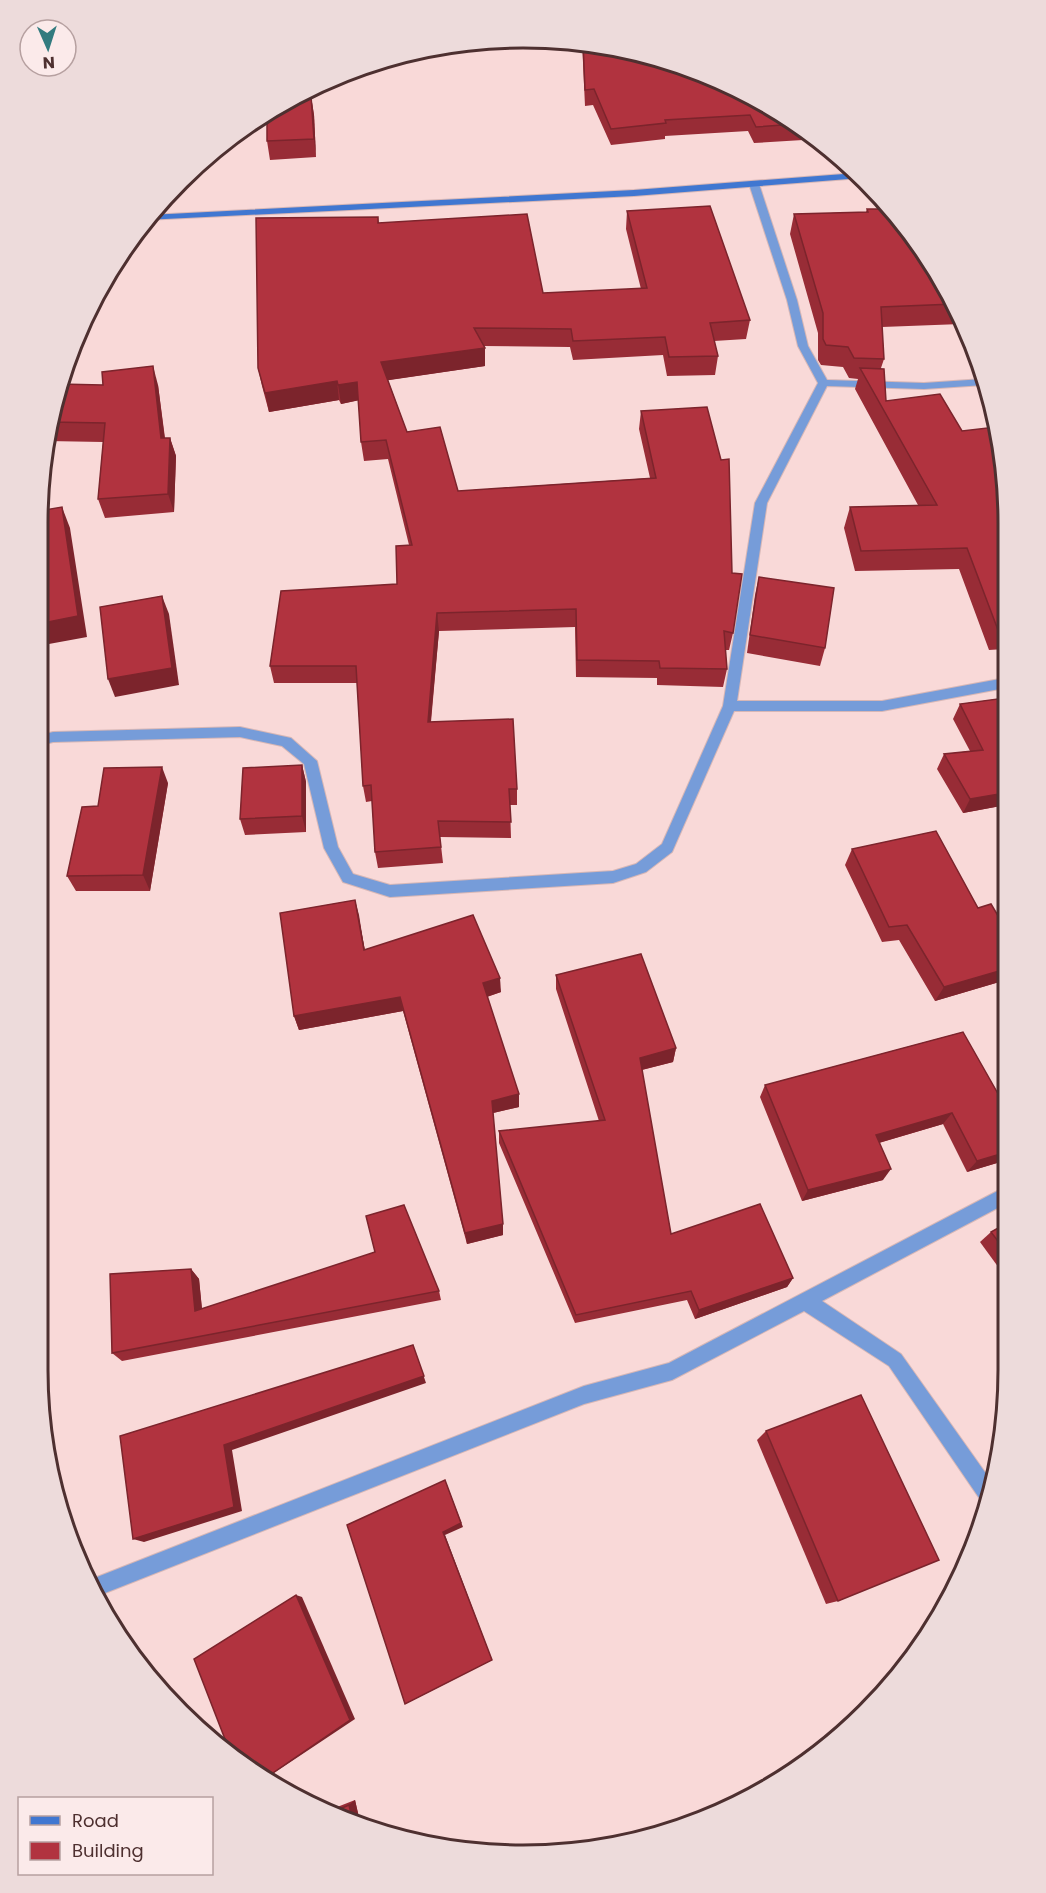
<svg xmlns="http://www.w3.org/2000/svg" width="1046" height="1893" viewBox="0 0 1046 1893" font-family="Poppins,sans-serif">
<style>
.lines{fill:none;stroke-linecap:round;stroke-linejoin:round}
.street-casing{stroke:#d7b7b6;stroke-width:2}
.secondary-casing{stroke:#d7b7b6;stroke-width:2}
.street{fill:#769cd9;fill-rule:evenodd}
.secondary{fill:#4077d1;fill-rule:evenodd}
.wall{fill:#982c36}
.shaded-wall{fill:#7c242c}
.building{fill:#b1333f;stroke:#7c242c;stroke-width:1.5}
.rim{fill:none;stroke:#4e3030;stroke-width:3}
</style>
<rect width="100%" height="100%" fill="#f9d9d8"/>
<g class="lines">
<g class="street-casing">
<g id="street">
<path d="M751 182 759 184 797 300 808 346 827 380 924 383 983 379 984 385 924 389 827 386 767 503 737 701H882L1005 678V688L882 711H734L672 852 646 872 613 883 390 897 343 882 324 848 304 764 282 746 240 737 53 742 38 746V736L53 732 240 727 291 738 317 761 338 847 353 874 390 885 613 871 636 864 662 844 723 706 755 503 818 383 798 346 787 300 749 184Z"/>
<path d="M1007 1186V1203L822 1301 901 1354 994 1485 988 1506 984 1505 889 1366 804 1311 672 1380 584 1404 100 1595 92 1579 584 1386 669 1363Z"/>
</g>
</g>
<g class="secondary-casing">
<path id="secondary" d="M857 173 861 178 634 196 145 220 149 215 634 190Z"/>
</g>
<use href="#street" class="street"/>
<use href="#secondary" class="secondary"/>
</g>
<g class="wall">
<path d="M582 41 586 42 765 102 805 130 803 140 754 143 748 131 665 136V139L611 145 593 105 585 106Z"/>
<path d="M311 96 314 115 316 157 270 160 267 141Z"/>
<path d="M879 206 926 253 963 320 961 324 882 327 884 359 881 368 886 401 962 431 1004 460 1005 649 989 650 959 569 855 571 844 528 850 507 918 505 855 389 858 379 849 378 843 367 821 365 818 360V333L790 234 794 214 866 212 867 209H879Z"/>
<path d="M627 211 750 320 746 339 714 341 718 356 715 375 667 376 663 355 573 360 570 347 484 346 485 366 388 380 407 432 458 491 650 478 639 429 641 411 733 633 729 650H725L727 669 723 687 657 685V678L576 677 575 627 439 631 431 722 517 789V805H510L511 838 440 837 443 863 378 868 375 852 372 801 366 802 363 786 357 683H274L270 666 397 584 409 545 388 459 364 461 361 442 359 400 341 404 339 400 269 412 262 386 258 368 378 217 379 223 543 293 641 289 626 229Z"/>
<path d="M103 385H158L165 438H170L176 456 174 512 105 518 98 499 103 442 47 441 54 397Z"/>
<path d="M759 577 825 648 820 666 747 653 755 595Z"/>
<path d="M1005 698 1006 805 963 813 937 769 944 754 970 751 953 719 960 704Z"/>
<path d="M302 765 306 782V832L245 835 240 819Z"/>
<path d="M168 783 150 891H76L67 876 98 806Z"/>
<path d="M852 849 978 908 1006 929V980L935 1001 899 940 882 942 845 865Z"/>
<path d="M355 900 365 950 501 992 487 997 519 1107 493 1113 503 1235 467 1244 403 1011 299 1030 294 1016Z"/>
<path d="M556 975 676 1048 673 1062 642 1070 671 1234 793 1278 787 1287 695 1319 687 1300 575 1323 499 1143V1131L599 1121 556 989Z"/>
<path d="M963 1032 1007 1160 967 1172 943 1124 879 1143 883 1180 802 1201 760 1097 765 1085Z"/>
<path d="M1007 1223V1279L980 1242 991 1232Z"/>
<path d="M191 1269 199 1279 202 1309 439 1291 441 1300 122 1361 112 1353Z"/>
<path d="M766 1431 838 1601 826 1604 757 1440Z"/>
<path d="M355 1800 360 1822 332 1809Z"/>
</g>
<g class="shaded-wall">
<path d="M311 96 314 115 316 157 314 139Z"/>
<path d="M485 348V366L383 381 381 362Z"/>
<path d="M153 366 158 385 167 457 161 438Z"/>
<path d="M337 381 339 400 269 412 265 393Z"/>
<path d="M357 382 360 400 341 404 338 385Z"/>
<path d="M170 438 176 456 174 512 168 494Z"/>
<path d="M62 507 70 528 87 637 38 646V624Z"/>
<path d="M162 596 169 614 179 685 115 697 108 679Z"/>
<path d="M437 613 439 631 429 739 428 722Z"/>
<path d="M302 765 306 782V832L302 816Z"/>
<path d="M162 767 168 783 150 891 143 875Z"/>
<path d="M1005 793 1006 805 963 813 970 799Z"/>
<path d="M355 900 359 915 367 965 364 950Z"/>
<path d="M1006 969V980L935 1001 944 987Z"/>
<path d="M500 978 501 992 483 998V983Z"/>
<path d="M400 997 403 1011 299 1030 294 1016Z"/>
<path d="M676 1048 673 1062 637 1071 640 1058Z"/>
<path d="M519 1094V1107L493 1113 492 1101Z"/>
<path d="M952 1113 943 1124 868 1146 876 1135Z"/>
<path d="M1007 1152V1160L967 1172 977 1161Z"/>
<path d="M891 1169 883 1180 802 1201 808 1190Z"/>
<path d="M503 1224V1235L467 1244 465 1233Z"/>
<path d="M191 1269 199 1279 203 1320 195 1311Z"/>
<path d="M793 1278 787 1287 695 1319 699 1310Z"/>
<path d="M413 1345 426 1383 232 1450 242 1511 144 1542 133 1539 224 1445Z"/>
<path d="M445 1480 463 1527 445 1535 492 1660 405 1704 443 1532Z"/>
<path d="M296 1595 302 1597 355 1719 265 1779H264Z"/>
<path d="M355 1800 360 1822 352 1818 349 1805Z"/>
</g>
<g class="building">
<path d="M583 42 679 63 765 102 796 124 756 127 750 115 665 120 666 123 611 129 594 89 585 90Z"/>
<path d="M311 96 314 139 267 141V114L292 97Z"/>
<path d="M885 205 926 253 954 304 881 307 884 359 854 358 848 347 826 345 823 339V313L794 214 868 212 867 209H881L879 206Z"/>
<path d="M710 206 750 320 710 323 718 356 669 357 665 337 573 341 571 329 474 328 485 348 381 362 407 432 440 427 458 491 656 478 641 411 707 407 721 460 729 459 732 573 742 574 733 633 724 631 727 669 660 668 659 661 577 660 576 609 437 613 428 722 513 719 517 789H509L511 822 438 821 441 847 375 852 371 785 363 786 356 666H270L281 591 397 584 396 546 412 545 386 440 361 442 357 382 338 385 337 381 265 393 258 368 256 218 378 217V223L527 214 543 293 647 288 627 211Z"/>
<path d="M153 366 161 438H170L168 494 98 499 105 423 50 422 54 397 59 384 103 385 102 372Z"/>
<path d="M860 368 884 369 886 401 940 394 962 431 996 427 1004 460 1005 630H998L967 548 861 551 850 507 937 505Z"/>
<path d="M62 507 78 616 38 624 39 511Z"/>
<path d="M759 577 834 588 825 648 750 635Z"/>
<path d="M162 596 172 668 108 679 100 607Z"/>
<path d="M1005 698V793L970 799 944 754 983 750 960 704Z"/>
<path d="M302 765V816L240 819 243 768Z"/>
<path d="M162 767 143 875 67 876 82 807 98 806 104 768Z"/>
<path d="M936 831 978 908 991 904 1006 929V969L944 987 907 925 889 927 852 849Z"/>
<path d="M355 900 364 950 473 915 500 978 483 983 519 1094 492 1101 503 1224 465 1233 400 997 294 1016 280 913Z"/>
<path d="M641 954 676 1048 640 1058 671 1234 760 1204 793 1278 699 1310 691 1291 576 1315 499 1131 605 1120 556 975Z"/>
<path d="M963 1032 1005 1106 1006 1105 1007 1152 977 1161 952 1113 876 1135 891 1169 808 1190 765 1085Z"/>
<path d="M404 1205 439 1291 112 1353 110 1274 191 1269 195 1311 375 1252 366 1216Z"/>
<path d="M1007 1223V1253L991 1232Z"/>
<path d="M413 1345 424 1376 224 1445 234 1507 133 1539 120 1436Z"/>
<path d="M861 1395 939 1560 838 1601 766 1431Z"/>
<path d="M445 1480 461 1523 443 1532 492 1660 405 1704 347 1525Z"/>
<path d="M296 1595 350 1720 264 1779 254 1774 230 1752 194 1659Z"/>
<path d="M349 1805 352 1818 335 1811Z"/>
</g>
<path d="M0 0H1046V1893H0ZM523 48H523A475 475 0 0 1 998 523V1370A475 475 0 0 1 523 1845H523A475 475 0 0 1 48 1370V523A475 475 0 0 1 523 48Z" fill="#eddbdb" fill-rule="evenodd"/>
<path class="rim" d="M523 48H523A475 475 0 0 1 998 523V1370A475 475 0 0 1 523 1845H523A475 475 0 0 1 48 1370V523A475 475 0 0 1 523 48Z"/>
<rect x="18" y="1797" width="195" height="78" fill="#fbeaea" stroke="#b6a0a0" stroke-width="1.5"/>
<rect x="30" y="1816" width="30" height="9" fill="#4077d1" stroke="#b6a0a0" stroke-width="1.5"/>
<text x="72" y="1827" font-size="18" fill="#4e3030">Road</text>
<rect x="30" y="1842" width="30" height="18" fill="#b1333f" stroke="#b6a0a0" stroke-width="1.5"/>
<text x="72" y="1857" font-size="18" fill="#4e3030">Building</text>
<g transform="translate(48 48) rotate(177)"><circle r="28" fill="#fbeaea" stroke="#b6a0a0" stroke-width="1.5"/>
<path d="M0-4.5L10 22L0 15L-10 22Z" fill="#327b7f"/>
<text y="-9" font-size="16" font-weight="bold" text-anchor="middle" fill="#4e3030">N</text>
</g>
</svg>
